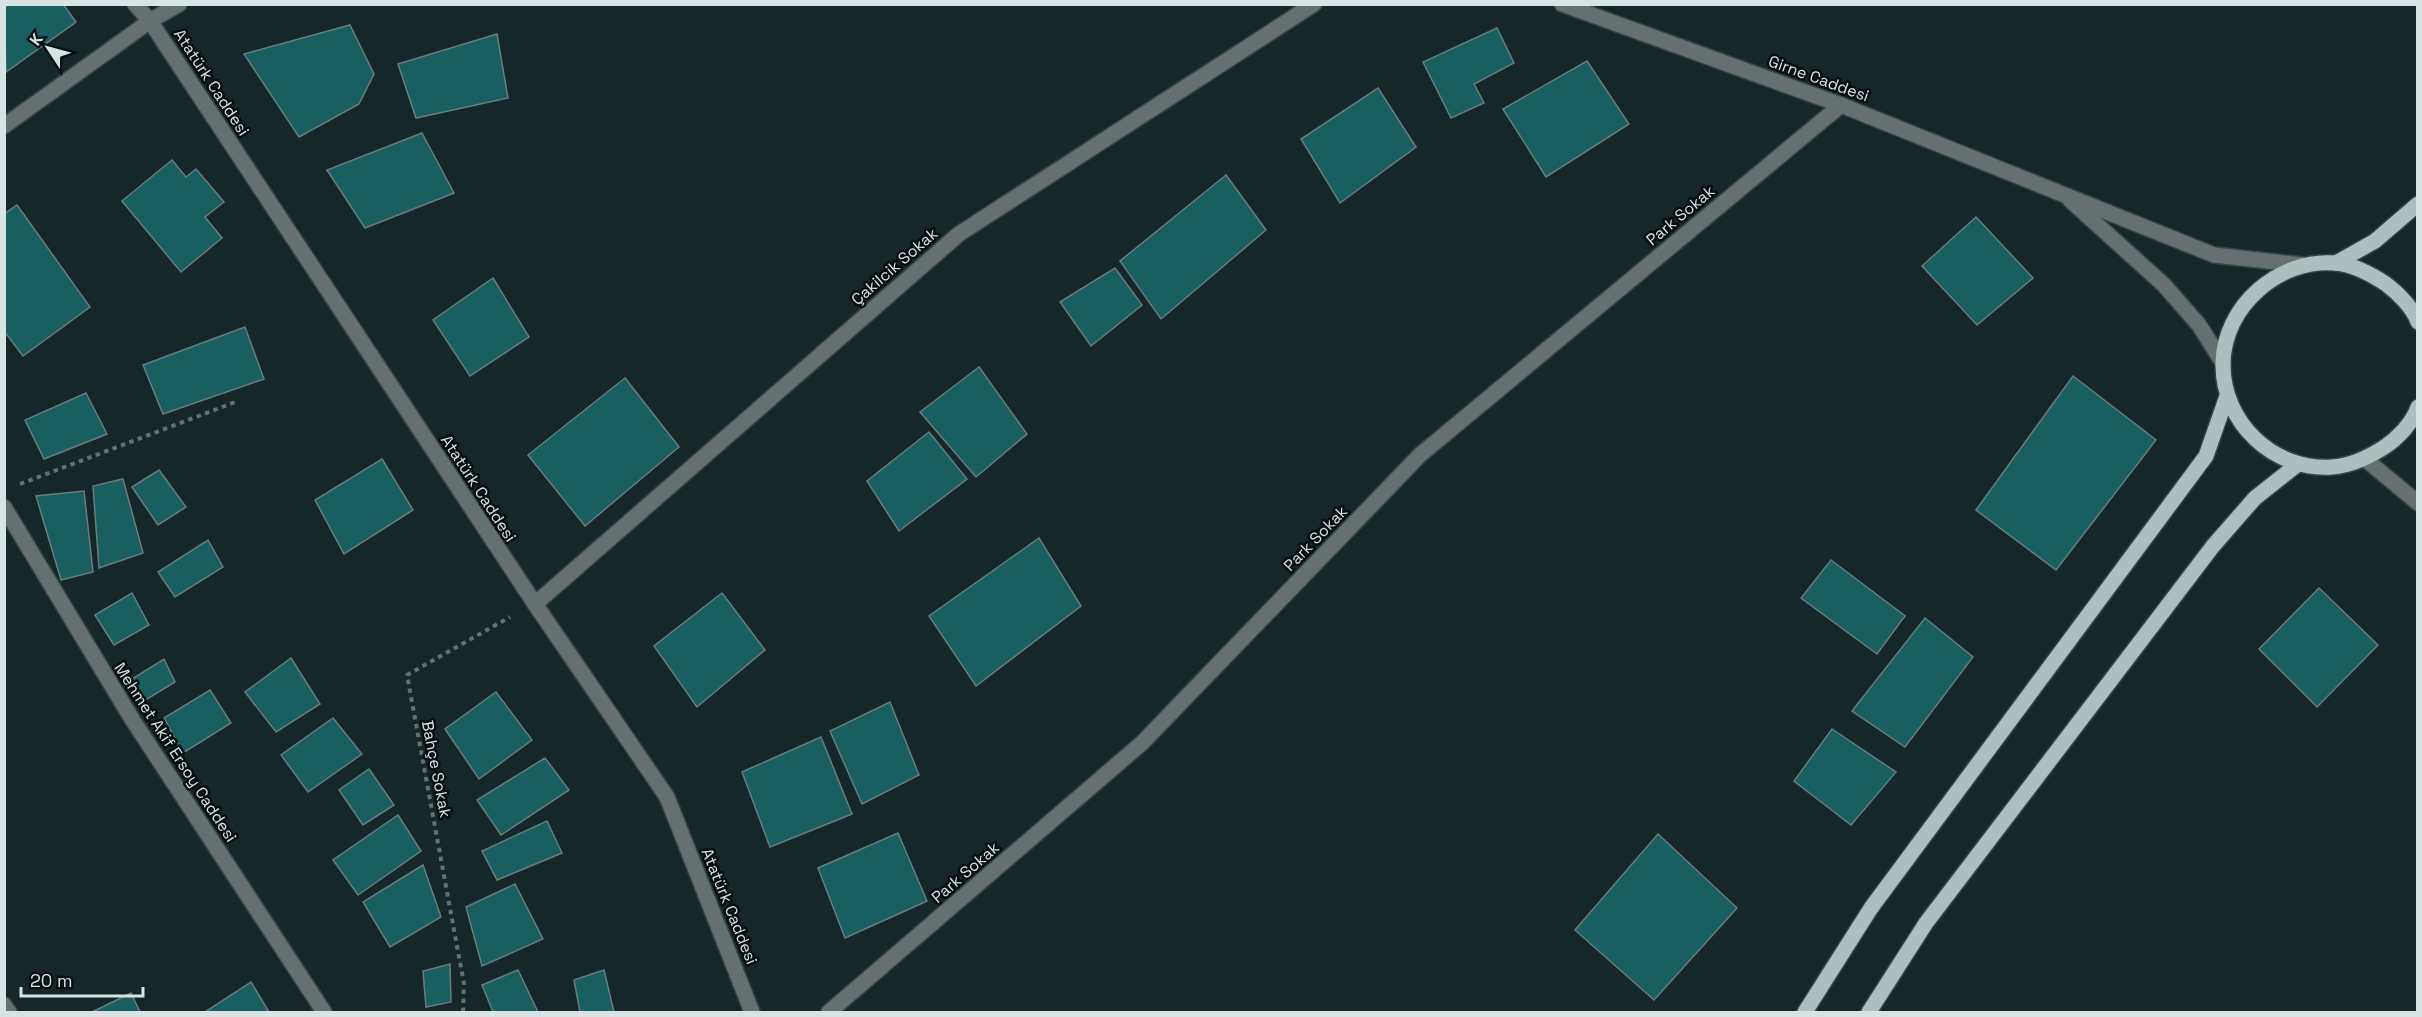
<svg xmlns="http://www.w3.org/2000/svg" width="2422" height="1017" viewBox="0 0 2422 1017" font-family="'Space Grotesk',sans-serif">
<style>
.building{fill:#195e60;stroke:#697d7e;stroke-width:1.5}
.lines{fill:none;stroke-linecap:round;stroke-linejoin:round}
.minor-casing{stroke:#344546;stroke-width:18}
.major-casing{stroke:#344546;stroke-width:18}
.path{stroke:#627272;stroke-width:4;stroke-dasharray:4.5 4.5;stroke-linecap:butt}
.minor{stroke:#677071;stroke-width:15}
.major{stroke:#acbfbf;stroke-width:15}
.labels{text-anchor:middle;stroke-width:5;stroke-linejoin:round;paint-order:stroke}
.street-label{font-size:16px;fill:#d8e4e4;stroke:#070e0f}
</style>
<rect width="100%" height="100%" fill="#152728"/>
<g class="building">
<path d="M9 4H63L76 22 6 72 4 8Z"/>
<path d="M350 25 374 74 359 104 299 137 244 54Z"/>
<path d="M1497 28 1514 63 1474 84 1484 103 1451 118 1423 62Z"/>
<path d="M497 34 508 98 416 118 398 64Z"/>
<path d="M1587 61 1629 124 1546 177 1503 109Z"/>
<path d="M1378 88 1416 147 1340 203 1301 139Z"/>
<path d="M422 133 454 193 365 228 327 170Z"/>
<path d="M172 160 186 177 196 169 224 202 205 217 222 238 181 272 122 201Z"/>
<path d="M1226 175 1266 230 1161 319 1120 261Z"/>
<path d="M17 205 90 307 23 356 4 331V214Z"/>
<path d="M1976 217 2033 278 1977 325 1922 266Z"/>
<path d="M1115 268 1142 305 1091 346 1060 302Z"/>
<path d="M493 278 529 337 470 376 433 320Z"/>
<path d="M245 327 264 379 163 414 143 365Z"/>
<path d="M979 367 1027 434 976 477 920 412Z"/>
<path d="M2073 376 2156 440 2056 570 1976 510Z"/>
<path d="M625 378 679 447 585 526 528 455Z"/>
<path d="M86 393 107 434 44 459 25 420Z"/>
<path d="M929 432 967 479 899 531 867 481Z"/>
<path d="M382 459 413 510 344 554 315 500Z"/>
<path d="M159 470 186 507 158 525 132 487Z"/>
<path d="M123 479 143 553 99 568 93 486Z"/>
<path d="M84 491 93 572 61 580 36 496Z"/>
<path d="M1039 538 1081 606 976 686 929 616Z"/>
<path d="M208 540 223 567 175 597 158 572Z"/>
<path d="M1831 560 1905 616 1877 654 1801 598Z"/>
<path d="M2319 588 2378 645 2317 707 2259 649Z"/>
<path d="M132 593 149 625 114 645 95 615Z"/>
<path d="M722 593 765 650 697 707 654 646Z"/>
<path d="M1925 618 1973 657 1905 747 1852 711Z"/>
<path d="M291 658 320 704 276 732 245 692Z"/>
<path d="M164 659 175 682 144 701 132 679Z"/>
<path d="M210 690 231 723 183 753 164 718Z"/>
<path d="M496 692 532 740 479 779 445 729Z"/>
<path d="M890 702 919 775 862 804 830 731Z"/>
<path d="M333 718 362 754 308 792 281 755Z"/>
<path d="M1832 729 1896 772 1851 825 1794 781Z"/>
<path d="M821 737 852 814 770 847 742 772Z"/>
<path d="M545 758 569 790 501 835 477 800Z"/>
<path d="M369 769 394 805 363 825 339 790Z"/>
<path d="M398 815 421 851 358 895 333 860Z"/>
<path d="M547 821 562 853 497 880 482 851Z"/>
<path d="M898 833 927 901 845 938 818 868Z"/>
<path d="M1658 834 1737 908 1654 1000 1575 930Z"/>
<path d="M423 865 441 917 390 947 363 902Z"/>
<path d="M515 884 543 939 482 966 466 907Z"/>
<path d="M450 964 451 1002 426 1007 423 971Z"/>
<path d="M518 970 538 1012H493L482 985Z"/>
<path d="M604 970 614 1012H580L574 980Z"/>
<path d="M251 982 269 1012H205Z"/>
<path d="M131 993 140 1012H92Z"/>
</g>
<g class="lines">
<g class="minor-casing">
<g id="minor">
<path d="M135 4 150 21 535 604 667 797 752 1012"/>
<path d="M1562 4 1841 105 2214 255 2303 265"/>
<path d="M4 126 150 21 179 4"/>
<path d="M2070 200 2164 285 2199 325 2223 363"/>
<path d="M2365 459 2418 503"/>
<path d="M4 507 132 719 324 1012"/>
<path d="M535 604 959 234 1314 4"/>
<path d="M4 1005 9 1012"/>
<path d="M829 1012 1142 743 1420 455 1841 105"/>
</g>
</g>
<g class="major-casing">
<g id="major">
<path d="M2336 263 2375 241 2418 204"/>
<path d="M2418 322C2413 308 2398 293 2386 284 2371 274 2355 265 2336 263 2279 258 2224 306 2223 363 2222 422 2273 471 2332 467 2350 466 2367 458 2383 448 2397 439 2412 424 2418 407"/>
<path d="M1805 1012 1871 908 2206 456 2227 396"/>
<path d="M1869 1012 1926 923 2213 546 2255 498 2298 464"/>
</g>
</g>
<g class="path">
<path d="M20 484 238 401"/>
<path d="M463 1012 464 984 407 675 510 617"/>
</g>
<use href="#minor" class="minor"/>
<use href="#major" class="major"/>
</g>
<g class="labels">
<g class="street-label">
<text transform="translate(1819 78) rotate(20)" y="6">Girne Caddesi</text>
<text transform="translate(212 82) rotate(57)" y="6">Atatürk Caddesi</text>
<text transform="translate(1680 215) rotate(-40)" y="6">Park Sokak</text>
<text transform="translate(894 266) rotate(-41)" y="6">Çakilcik Sokak</text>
<text transform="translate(479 488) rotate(57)" y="6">Atatürk Caddesi</text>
<text transform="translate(1315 538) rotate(-46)" y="6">Park Sokak</text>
<text transform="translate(176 752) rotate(57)" y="6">Mehmet Akif Ersoy Caddesi</text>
<text transform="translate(437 769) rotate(79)" y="6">Bahçe Sokak</text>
<text transform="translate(965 872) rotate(-41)" y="6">Park Sokak</text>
<text transform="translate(730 906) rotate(68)" y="6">Atatürk Caddesi</text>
</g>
</g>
<rect width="2422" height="1017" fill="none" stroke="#d8e4e4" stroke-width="12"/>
<g transform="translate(48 48) rotate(306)" stroke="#070e0f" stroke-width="4.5" paint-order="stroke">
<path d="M0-4.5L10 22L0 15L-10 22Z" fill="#d8e4e4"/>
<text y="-9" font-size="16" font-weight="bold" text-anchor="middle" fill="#d8e4e4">K</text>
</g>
<path d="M21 987v9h122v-9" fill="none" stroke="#d8e4e4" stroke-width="3"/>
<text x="30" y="987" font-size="18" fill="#d8e4e4" stroke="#070e0f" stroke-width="4.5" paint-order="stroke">20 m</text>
</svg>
